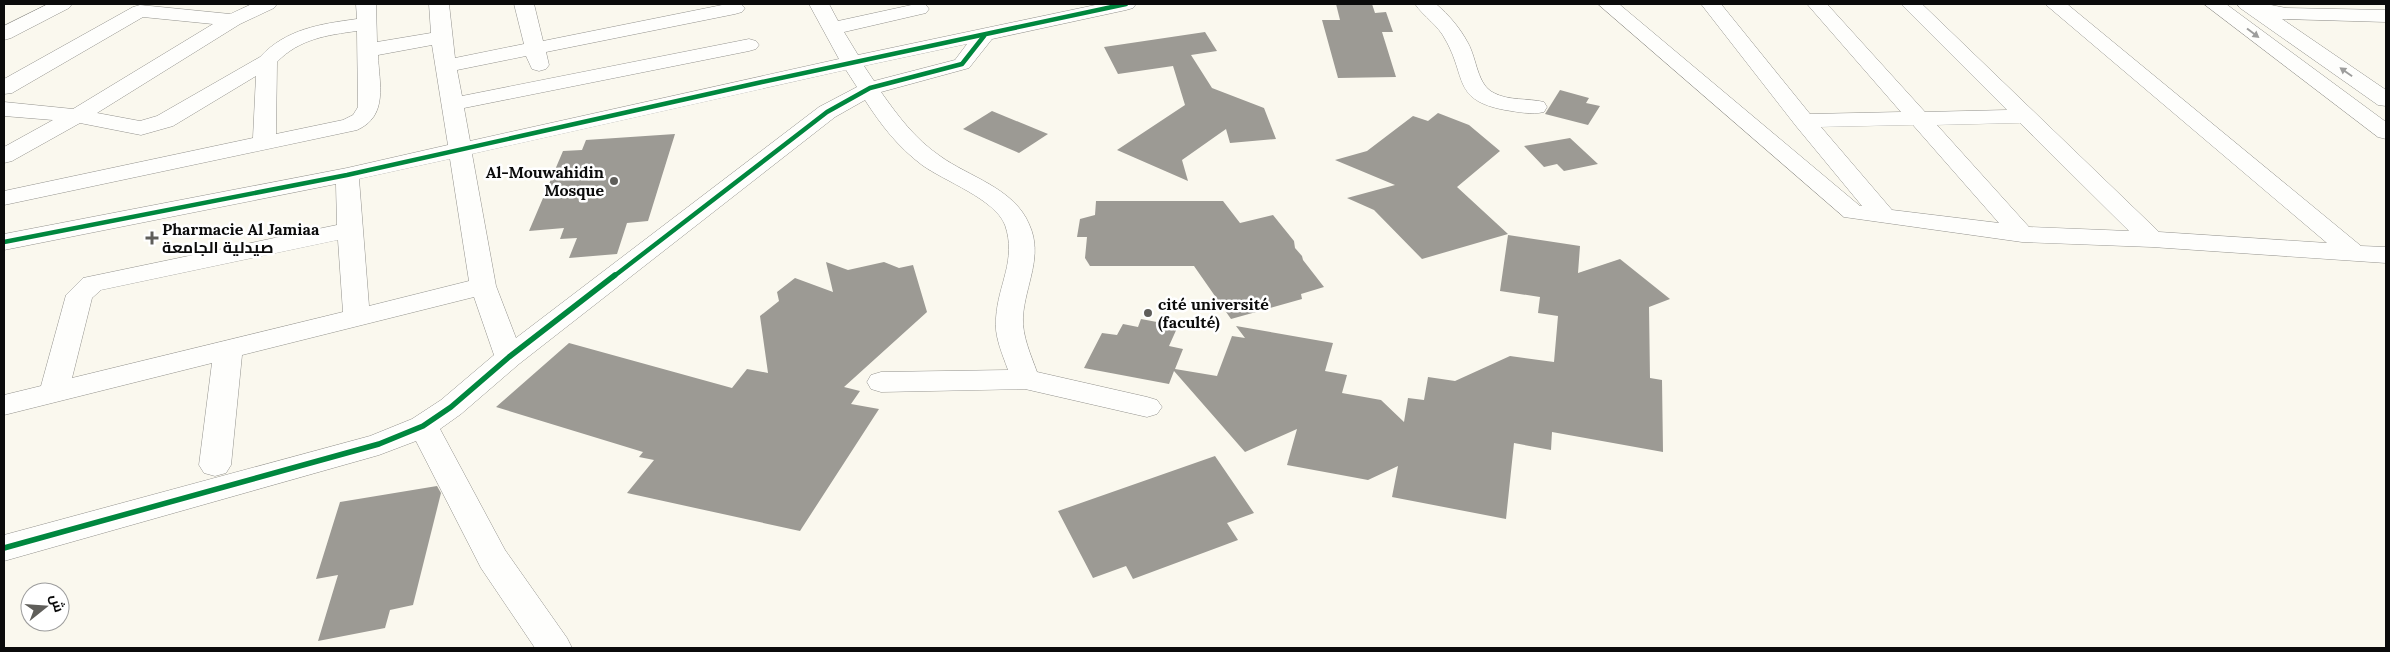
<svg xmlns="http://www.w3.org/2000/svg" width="2390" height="652" viewBox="0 0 2390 652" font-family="Lora,Cairo,serif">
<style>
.building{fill:#9c9a94}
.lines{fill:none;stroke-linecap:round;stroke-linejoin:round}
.minor-casing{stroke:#93928d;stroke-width:1}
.minor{fill:#fefefc;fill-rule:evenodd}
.cycleway-far1-casing{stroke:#fff;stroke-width:7}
.cycleway-casing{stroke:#fff;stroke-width:9}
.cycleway-far1{stroke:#00873e;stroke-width:4.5}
.cycleway{stroke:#00873e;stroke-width:5.5}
.oneway{fill:#9d9d9c}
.poi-dot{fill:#5f5e5a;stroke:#fff;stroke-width:2}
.labels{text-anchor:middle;stroke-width:5;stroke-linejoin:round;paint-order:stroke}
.poi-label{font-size:16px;font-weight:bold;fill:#0b0b0b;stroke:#fff;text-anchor:start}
</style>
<rect width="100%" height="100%" fill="#faf8ee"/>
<g class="building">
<path d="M1336 4H1372L1375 13 1386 12 1393 32H1382L1396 77 1338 78 1322 20H1340Z"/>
<path d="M1205 32 1217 51 1191 55 1212 88 1264 108 1276 139 1230 143 1226 129 1182 160 1188 181 1117 150 1185 105 1173 66 1118 74 1104 47Z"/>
<path d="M1560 90 1589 98 1586 103 1600 106 1588 125 1545 114Z"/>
<path d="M992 111 1048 134 1019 153 963 129Z"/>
<path d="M1438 113 1469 125 1500 151 1457 187 1508 234 1422 259 1374 210 1347 198 1395 185 1335 160 1367 151 1413 116 1428 121Z"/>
<path d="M675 134 648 221 627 223 617 254 569 258 577 238 560 239 564 228 529 231 563 151 582 150 586 140Z"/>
<path d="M1570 138 1598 164 1564 171 1557 164 1544 167 1524 146Z"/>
<path d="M1096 201H1223L1240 223 1273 215 1294 241 1295 248 1302 256 1303 260 1324 287 1301 294 1302 299 1231 319 1194 266H1090L1085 258 1087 237H1077L1080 219 1095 215Z"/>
<path d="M1508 235 1580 246 1578 273 1620 259 1670 299 1649 307 1650 378 1662 380 1663 452 1552 432 1551 450 1514 443 1506 519 1392 497 1398 466 1368 480 1287 465 1297 429 1245 452 1174 371 1169 384 1084 368 1102 333 1117 335 1123 324 1138 327 1141 319 1178 326 1169 346 1183 349 1175 369 1217 376 1232 336 1245 338 1236 326 1333 343 1325 371 1347 375 1342 393 1381 400 1404 422 1408 398 1424 400 1428 377 1455 381 1510 356 1554 362 1558 316 1538 313 1540 297 1500 291Z"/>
<path d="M826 262 848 270 884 262 899 268 913 265 927 312 844 387 860 391 851 404 879 409 800 531 627 493 654 460 639 457 643 452 496 407 569 343 732 388 747 369 768 373 760 316 779 301 777 292 795 278 833 292Z"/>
<path d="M1215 456 1254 513 1227 523 1238 540 1133 579 1126 566 1093 578 1058 511Z"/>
<path d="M437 486 441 493 413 605 390 610 385 628 318 641 338 575 316 579 340 502Z"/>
</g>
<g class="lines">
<g class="minor-casing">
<g id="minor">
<path d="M48 4H72L69 8 11 38 4 40V26Z"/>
<path d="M252 4H277L274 8 240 24 97 113 140 121 157 116 260 57C286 29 320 24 357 19L356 4H376L377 42 431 33 429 4H449L455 58 524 44 514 4H534L543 41 727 4H741L745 8 742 12 735 14 546 52 549 65 546 69 539 71 532 69 526 56 457 70 462 96 749 39 756 41 759 45 756 49 749 51 464 108 470 141 839 59 809 4H829L838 21 916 4 926 5 929 9 926 13 844 32 858 55 1100 4H1136L1133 8 1126 10 992 39 969 68 881 92C898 116 915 139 940 156 969 177 1014 188 1029 224 1044 256 1025 285 1023 317 1022 336 1031 355 1037 372L1147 397 1157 400 1162 407 1157 414 1147 417 1025 389 881 392 871 389 867 382 871 375 881 372 1008 370C1002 353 994 336 996 318 998 284 1017 260 1005 225 995 199 944 181 922 165 898 147 881 125 865 100L835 117 519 364 461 414 440 429 505 550 567 638 572 648H535L481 568 416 441 379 455 4 561V535L370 436 412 419 441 400 494 355 474 297 242 355 231 465 226 473 215 476 204 473 199 465 212 363 4 415V395L41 386 66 295 83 278 337 225 336 184 4 250V234L347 168 448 145 432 45 378 55C379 83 389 116 357 130L4 205V191L253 138 256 76 173 126 141 135 80 123 12 161 4 163V147L53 120 4 116V102L73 109 213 24 143 17 12 93 4 94V79L133 7 140 5 230 14ZM357 31 358 107 353 115 343 120 276 134 277 62C299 39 327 35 357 31ZM967 44 955 60 874 81 864 66ZM846 70 857 87 819 107 516 338 496 286 472 154ZM450 159 469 281 369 306 359 179ZM338 240 343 312 72 378 92 298 101 290Z"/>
<path d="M1415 4H1436C1449 15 1460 28 1468 43 1477 59 1477 85 1494 93 1509 101 1528 98 1544 102L1547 107 1544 112C1532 115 1518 112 1505 110 1452 100 1467 77 1445 39 1438 25 1424 17 1415 4Z"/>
<path d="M1598 4H1619L1860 206H1862L1796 126 1701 4H1721L1810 114 1901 112 1807 4H1827L1925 112 2007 110 1901 4H1922L2159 232 2327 243 2045 4H2067L2361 246 2386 247V263L2152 247 2022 242 1844 217ZM2020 123 2129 231 2029 227 1937 125ZM1913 125 1999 223 1892 210 1821 127Z"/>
<path d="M2204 4H2226L2386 122V139L2378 137Z"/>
<path d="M2237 4H2266L2286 8 2386 10V22L2282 19 2386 90V106L2378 105 2240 8Z"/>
</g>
</g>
<use href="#minor" class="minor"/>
<g class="cycleway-far1-casing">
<g id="cycleway-far1">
<path d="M4 242 347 175 762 82 1126 4"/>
<path d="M613 277 827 112 870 88 962 64 984 36"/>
</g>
</g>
<g class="cycleway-casing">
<path id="cycleway" d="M4 548 379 444 423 426 451 407 509 357 615 275"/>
</g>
<use href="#cycleway-far1" class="cycleway-far1"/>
<use href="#cycleway" class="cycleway"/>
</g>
<defs><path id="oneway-solid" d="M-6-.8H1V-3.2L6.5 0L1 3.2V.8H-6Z" transform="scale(1.25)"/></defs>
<g class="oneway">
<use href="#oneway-solid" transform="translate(2253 33) rotate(37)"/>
<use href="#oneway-solid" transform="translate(2346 72) rotate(-145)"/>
</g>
<g class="poi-dot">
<circle cx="614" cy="181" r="5"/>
<path d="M149.5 230.5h5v5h5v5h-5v5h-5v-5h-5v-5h5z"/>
<circle cx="1148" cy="313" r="5"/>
</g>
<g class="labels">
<g class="poi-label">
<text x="604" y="178" text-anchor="end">Al-Mouwahidin<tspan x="604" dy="18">Mosque</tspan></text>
<text x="162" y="235">Pharmacie Al Jamiaa<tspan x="162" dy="18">صيدلية الجامعة</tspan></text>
<text x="1158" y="310">cité université<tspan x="1158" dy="18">(faculté)</tspan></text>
</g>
</g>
<rect width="2390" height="652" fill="none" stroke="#0b0b0b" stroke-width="10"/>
<g transform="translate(45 607) rotate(73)"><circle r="24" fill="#ffffff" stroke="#9d9d9d"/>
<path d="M0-4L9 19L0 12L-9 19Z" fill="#5f5e5a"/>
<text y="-8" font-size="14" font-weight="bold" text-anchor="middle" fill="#0b0b0b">ش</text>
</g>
</svg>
